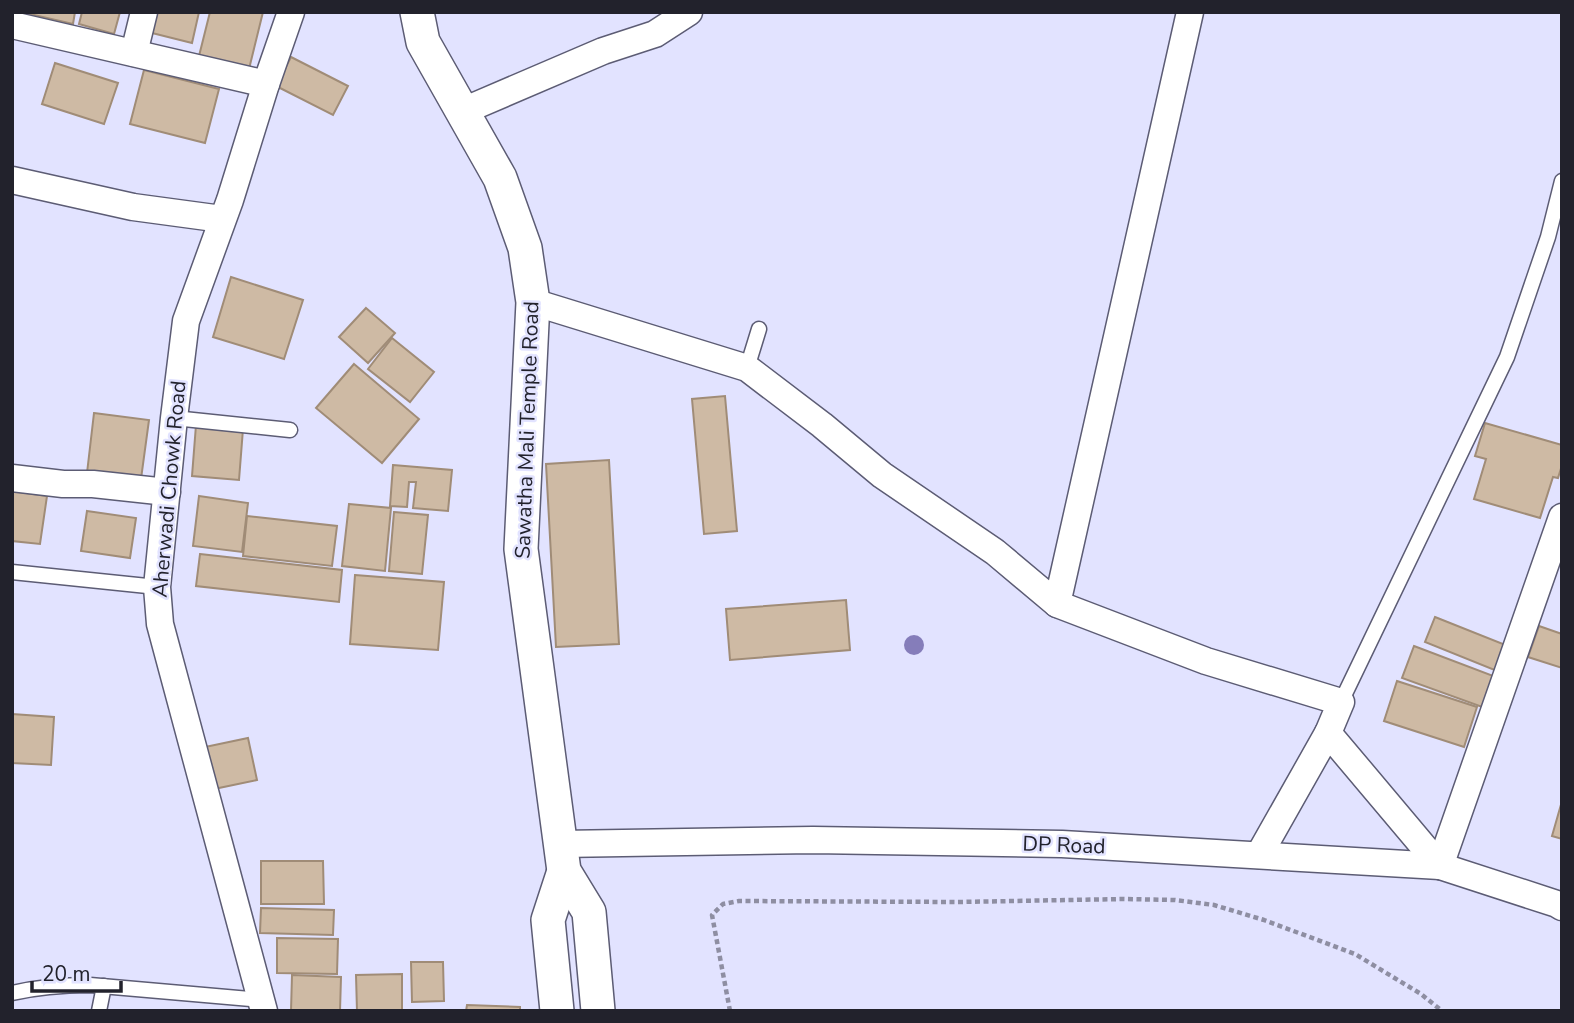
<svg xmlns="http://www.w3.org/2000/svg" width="1574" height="1023" viewBox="0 0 1574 1023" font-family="'Nunito Sans',sans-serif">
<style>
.building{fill:#cebaa4;stroke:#a08c77;stroke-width:2}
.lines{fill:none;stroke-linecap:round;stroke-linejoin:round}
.service-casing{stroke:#5c5c74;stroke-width:17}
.minor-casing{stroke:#5c5c74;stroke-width:29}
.tertiary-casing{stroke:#5c5c74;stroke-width:36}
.path{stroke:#8e8ea2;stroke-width:4.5;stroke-dasharray:5 3.5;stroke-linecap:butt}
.service{stroke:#fff;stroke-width:14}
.minor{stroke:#fff;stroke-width:26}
.tertiary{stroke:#fff;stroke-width:33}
.tree{fill:#857dba}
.labels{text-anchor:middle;stroke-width:5;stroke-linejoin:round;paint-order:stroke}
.street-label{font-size:21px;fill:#22222c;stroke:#e2e3ff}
</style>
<rect width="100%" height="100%" fill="#e2e3ff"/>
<g class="building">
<path d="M21 12H75L73 24Z"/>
<path d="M82 12H120L114 34 79 24Z"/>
<path d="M157 12H199L192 43 152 33Z"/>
<path d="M210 12H263L249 69 199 56Z"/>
<path d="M291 57 348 86 333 115 276 86Z"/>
<path d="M55 63 118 83 104 124 42 104Z"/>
<path d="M144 70 219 89 205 143 130 124Z"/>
<path d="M231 277 303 300 284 359 213 337Z"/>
<path d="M366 308 395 333 368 363 339 337Z"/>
<path d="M392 338 434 372 410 402 368 369Z"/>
<path d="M354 364 419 419 382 463 316 408Z"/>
<path d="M725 396 737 531 704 534 692 399Z"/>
<path d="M94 413 149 420 141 479 87 473Z"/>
<path d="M1485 423 1562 445V465L1558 478 1553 477 1540 518 1474 499 1486 459 1475 456Z"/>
<path d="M196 425 243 429 239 480 192 476Z"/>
<path d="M609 460 619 644 556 647 546 464Z"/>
<path d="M393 465 452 470 448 511 413 508 416 482H409L407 507 390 506Z"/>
<path d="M12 491 47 496 40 544 12 541Z"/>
<path d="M199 496 248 503 242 552 193 546Z"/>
<path d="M349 504 391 508 385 571 342 566Z"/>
<path d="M87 511 136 518 130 558 81 551Z"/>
<path d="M394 512 428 515 422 574 389 571Z"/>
<path d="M247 516 337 526 332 566 243 556Z"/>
<path d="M200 554 342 570 339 602 196 586Z"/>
<path d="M355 575 444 582 438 650 350 644Z"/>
<path d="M846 600 850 650 730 660 726 609Z"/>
<path d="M1435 617 1508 646 1497 671 1425 642Z"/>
<path d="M1539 626 1562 634V668L1528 657Z"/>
<path d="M1414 646 1496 677 1485 708 1402 678Z"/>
<path d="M1397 681 1477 707 1464 747 1384 721Z"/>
<path d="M12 714 54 717 51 765 12 763Z"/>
<path d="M248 738 257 780 214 789 205 747Z"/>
<path d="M1562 801V839L1552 836Z"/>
<path d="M261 861H323L324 904H261Z"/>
<path d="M261 908 334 910 333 935 260 933Z"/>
<path d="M277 938 338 939 337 974 277 973Z"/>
<path d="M411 962H443L444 1001 412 1002Z"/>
<path d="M402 974V1011H357L356 975Z"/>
<path d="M292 975 341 977 340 1011H291Z"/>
<path d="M467 1005 520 1007V1011H466Z"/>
</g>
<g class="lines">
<g class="service-casing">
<g id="service">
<path d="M747 368 759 329"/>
<path d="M174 418 290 430"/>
<path d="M12 572 157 587"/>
<path d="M1341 702 1507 357 1548 237 1562 181"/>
<path d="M12 993C38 987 63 985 90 985L261 1000"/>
<path d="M99 1011 104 986"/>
</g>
</g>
<g class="minor-casing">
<g id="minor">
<path d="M1190 12 1057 604 1206 661 1341 702 1328 733 1440 866"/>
<path d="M12 25 266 84"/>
<path d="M134 53 144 12"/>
<path d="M463 111 603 51 655 34 689 12"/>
<path d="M12 180 133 207 222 219"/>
<path d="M533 302 747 368 822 425 882 475 995 552 1057 604"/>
<path d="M12 478 63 484H93L167 492"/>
<path d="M560 844 813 840 1062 844 1440 866 1557 904 1562 907"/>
<path d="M1259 855 1328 733"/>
<path d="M1440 866 1562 517"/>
<path d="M264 1011 160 624 157 587 174 418 186 321 230 200 266 84 291 12"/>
</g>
</g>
<g class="tertiary-casing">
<g id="tertiary">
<path d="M417 12 423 42 500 178 525 248 533 302 521 549 564 871 589 912 598 1011"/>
<path d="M557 1011 548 920 564 871"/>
</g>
</g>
<path class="path" d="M730 1011 712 915 723 904 739 901 958 902 1124 899 1175 900 1214 905 1264 920 1355 954 1421 994 1442 1011"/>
<use href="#service" class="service"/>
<use href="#minor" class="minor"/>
<use href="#tertiary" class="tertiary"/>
</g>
<circle class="tree" cx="914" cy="645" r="10"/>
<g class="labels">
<g class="street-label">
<text transform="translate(527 430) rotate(-88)" y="7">Sawatha Mali Temple Road</text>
<text transform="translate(169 489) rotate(-85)" y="7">Aherwadi Chowk Road</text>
<text transform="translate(1064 845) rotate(2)" y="7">DP Road</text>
</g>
</g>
<rect width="1574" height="1023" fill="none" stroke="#22222c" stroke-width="28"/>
<path d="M32 981v10h89v-10" fill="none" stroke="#22222c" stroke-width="3.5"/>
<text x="42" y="981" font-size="21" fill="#22222c" stroke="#e2e3ff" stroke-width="5" paint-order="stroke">20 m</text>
</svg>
